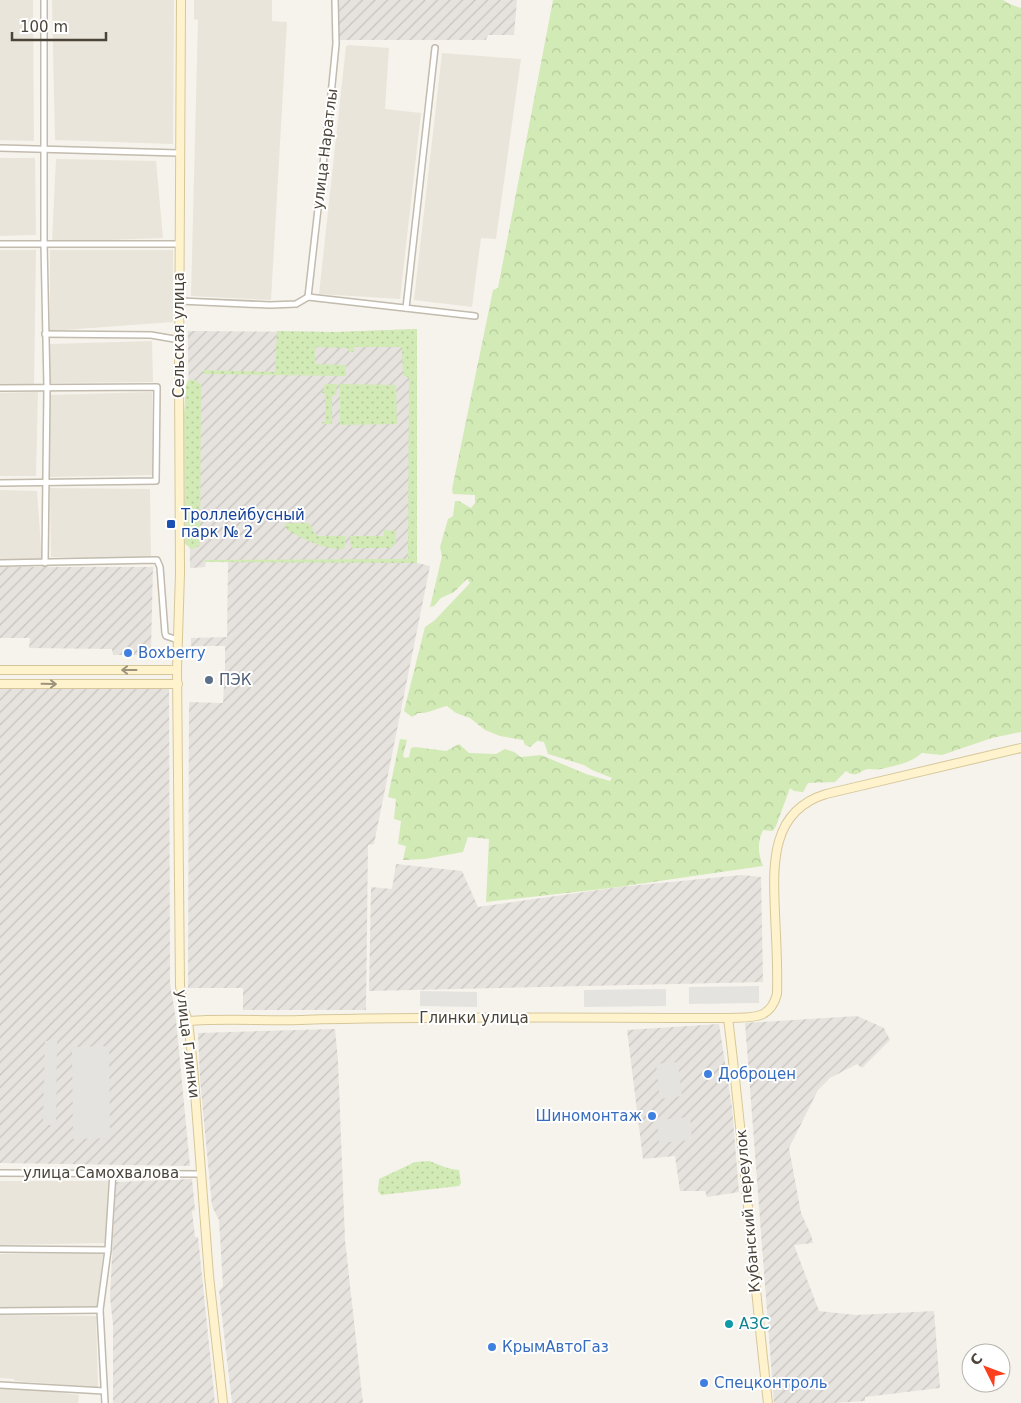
<svg xmlns="http://www.w3.org/2000/svg" width="1021" height="1403" viewBox="0 0 1021 1403" font-family="'DejaVu Sans',sans-serif">
<style>
.residential{fill:#eae5da}
.industrial{fill:url(#industrial-furrows)}
.grass{fill:url(#grass-dots)}
.forest{fill:url(#forest-crowns)}
.parking{fill:#e5e3e0}
.lines{fill:none;stroke-linecap:round;stroke-linejoin:round}
.street-casing{stroke:#c2bbae;stroke-width:8}
.secondary-casing{stroke:#d6c79b;stroke-width:10}
.street{stroke:#fff;stroke-width:5}
.secondary{stroke:#fff3cd;stroke-width:8}
.oneway{stroke:#9c937c}
.transit-dot{fill:#1a4fb4;stroke:#fff;stroke-width:2}
.shop-dot{fill:#3f7fe0;stroke:#fff;stroke-width:2}
.service-dot{fill:#5c6f8a;stroke:#fff;stroke-width:2}
.culture-dot{fill:#0f9aa8;stroke:#fff;stroke-width:2}
.labels{text-anchor:middle;stroke-width:4;stroke-linejoin:round;paint-order:stroke}
.street-label{font-size:15px;fill:#4b4439;stroke:#fff}
.transit-label{font-size:15px;fill:#164399;stroke:#fff;text-anchor:start}
.shop-label{font-size:15px;fill:#366cbe;stroke:#fff;text-anchor:start}
.service-label{font-size:15px;fill:#4e5e75;stroke:#fff;text-anchor:start}
.culture-label{font-size:15px;fill:#0d838f;stroke:#fff;text-anchor:start}
</style>
<defs>
<pattern id="industrial-furrows" width="10" height="10" patternUnits="userSpaceOnUse" patternTransform="scale(1.25)"><rect width="10" height="10" fill="#e6e2dd"/><path d="M-1 1l2-2M0 10L10 0M9 11l2-2" fill="none" stroke="#c7c3be"/></pattern>
<pattern id="grass-dots" width="8" height="8" patternUnits="userSpaceOnUse" patternTransform="scale(1.25)"><rect width="8" height="8" fill="#d2eab5"/><path d="M2 2h.1M6 6h.1" fill="none" stroke="#b6ca9c" stroke-width="1.8" stroke-linecap="round"/></pattern>
<pattern id="forest-crowns" width="20" height="18" patternUnits="userSpaceOnUse" patternTransform="scale(1.25)"><rect width="20" height="18" fill="#d2eab5"/><path d="M2 6a3 3 0 1 1 6 0M12 15a3 3 0 1 1 6 0" fill="none" stroke="#b6ca9c"/></pattern>
</defs>
<rect width="100%" height="100%" fill="#f6f3ec"/>
<g class="residential">
<path d="M0 0H33L34 141 0 140Z"/>
<path d="M52 0H174L173 144 55 140Z"/>
<path d="M194 0H272V21L287 22 271 300 191 296 198 20 194 19Z"/>
<path d="M349 45 389 48 385 109 421 113 400 299 319 294 346 46Z"/>
<path d="M442 53 521 59 496 239 481 238 472 307 414 300Z"/>
<path d="M0 158H35L36 235 0 236Z"/>
<path d="M56 159 156 161 163 238 52 242Z"/>
<path d="M0 250H36L34 384 0 385Z"/>
<path d="M50 250H173V322L50 331Z"/>
<path d="M152 341 153 382 50 383V344Z"/>
<path d="M38 392 36 476H0V393Z"/>
<path d="M152 392 153 475 50 477 49 395Z"/>
<path d="M50 488 150 489 151 559 51 557Z"/>
<path d="M0 490 37 491 42 561 0 562Z"/>
<path d="M0 1181H108L106 1243 0 1245Z"/>
<path d="M103 1253 97 1309 0 1308V1254Z"/>
<path d="M0 1315 96 1316 98 1387 14 1381V1379L0 1378Z"/>
<path d="M0 1387 34 1389 79 1395 78 1403H0Z"/>
</g>
<g class="industrial">
<path d="M339 0H517L514 35H488L486 40H339Z"/>
<path d="M417 329V563L430 566 374 844 368 845 366 1010H243V988H188L189 702 223 703 225 667V646H191V638L227 637 228 562H206L205 567 190 568 188 331 337 332Z"/>
<path d="M0 567H153L151 651 146 655H113L112 649 29 648 30 638H0Z"/>
<path d="M0 686 169 687 170 983 176 1020 190 1166 0 1163Z"/>
<path d="M396 864 462 871 478 907 620 887 742 875 761 877 763 982 369 991 371 887 392 889Z"/>
<path d="M857 1016 884 1028 890 1040 862 1068 857 1064 830 1078 818 1090 789 1148 801 1213 811 1235 813 1243 794 1245 819 1311 856 1315 934 1311 940 1388 865 1397V1401L834 1403H774L745 1023Z"/>
<path d="M719 1024 732 1107 739 1192 707 1197 705 1191H680L675 1156 643 1159 627 1030Z"/>
<path d="M335 1029 338 1061 345 1240 363 1403H232L219 1291 223 1286 219 1220 212 1206 200 1079 198 1033Z"/>
<path d="M192 1179 195 1210 192 1211 195 1237H198L215 1403H113V1325L110 1297 116 1182Z"/>
</g>
<g class="grass">
<path d="M417 329V563L206 562 204 560 408 559 409 378 403 375 402 347H354V352H349L348 348 315 347V364L346 365V376L203 374V370L275 372 277 331 337 332Z"/>
<path d="M188 380H196L201 385 200 544V546L192 549 185 544 184 415 186 386Z"/>
<path d="M325 384H337L336 395 332 396V424H323L322 422H325V394L322 393Z"/>
<path d="M340 384 396 385 397 424 340 425Z"/>
<path d="M285 523H307L311 525 314 533H316L317 536H345V546L343 549C322 549 306 540 287 530Z"/>
<path d="M384 530 396 531V542L391 548H351L350 536H384Z"/>
<path d="M429 1161C441 1165 446 1169 459 1170L461 1183 459 1186 381 1195 378 1191 379 1179 415 1162Z"/>
</g>
<path class="forest" d="M553 0H1003L1010 4 1021 8V732L992 738 942 755 922 753C911 763 895 766 881 769 877 770 872 769 868 769 858 771 858 779 846 771L835 782 808 783 803 792 794 791 790 788 776 826 773 831 763 830C757 843 758 853 763 866L611 888 486 902 489 839 468 837 463 852 425 859 403 860 406 846 398 844 401 821 394 819 396 799 388 797 400 739 407 740 403 756 405 758 409 757 411 748 415 747 446 751 459 744 469 753 496 754 505 749 514 752 521 757 541 755 586 774 610 781 612 778 592 770 584 765 548 754 544 742 537 741 530 747 525 745 523 740 500 736 485 730 470 718 456 713 447 706C437 708 428 714 418 713L412 717 404 711 425 627 435 620 470 583 467 579 454 592 441 598 434 606 430 607 442 556 440 547 448 519 453 516 455 501H459L471 508 475 503V495L453 494 452 489 493 290 498 288Z"/>
<g class="parking">
<path d="M759 986V1003L689 1004V987Z"/>
<path d="M666 989V1006L584 1007V990Z"/>
<path d="M420 991 477 992V1007L420 1006Z"/>
<path d="M45 1041H57L56 1125H43Z"/>
<path d="M109 1046 110 1138 73 1139 72 1047Z"/>
<path d="M678 1062 682 1096 660 1099 656 1064Z"/>
<path d="M690 1117 692 1140 659 1143 657 1120Z"/>
</g>
<g class="lines">
<g class="street-casing">
<g id="street">
<path d="M44 0V243L47 387 45 563"/>
<path d="M0 148 179 153"/>
<path d="M0 244H180"/>
<path d="M308 297 332 85 336 44 335 0"/>
<path d="M180 301 270 305 296 304 308 297 475 316"/>
<path d="M406 308 435 48"/>
<path d="M45 334 151 335 180 340"/>
<path d="M0 388 157 387 156 481 0 483"/>
<path d="M0 563 157 560 160 567 165 633 166 636 178 640"/>
<path d="M0 1173 201 1174"/>
<path d="M0 1249 108 1250"/>
<path d="M0 1311 100 1310"/>
<path d="M0 1385 104 1391"/>
<path d="M105 1403 100 1310 108 1250 113 1172"/>
</g>
</g>
<g class="secondary-casing">
<g id="secondary">
<path d="M181 0 179 376 180 573 177 670 180 986 183 1007 188 1021 193 1066 209 1276 223 1403"/>
<path d="M0 670H177"/>
<path d="M0 684H178"/>
<path d="M728 1018C744 1146 753 1275 768 1403"/>
<path d="M188 1021C226 1018 264 1021 301 1020 444 1016 586 1018 728 1018 751 1017 770 1021 777 994 778 967 776 940 775 913 773 865 770 811 826 794L1021 748"/>
</g>
</g>
<use href="#street" class="street"/>
<use href="#secondary" class="secondary"/>
</g>
<defs><path id="oneway-shaft" d="M-6 0H5M1.5-3L5.5 0L1.5 3" fill="none" stroke-width="1.6" stroke-linecap="round" stroke-linejoin="round" transform="scale(1.25)"/></defs>
<g class="oneway">
<use href="#oneway-shaft" transform="translate(129 670) rotate(-180)"/>
<use href="#oneway-shaft" transform="translate(49 684) rotate(1)"/>
</g>
<rect class="transit-dot" x="166" y="519" width="10" height="10" rx="2.5"/>
<g class="shop-dot">
<circle cx="128" cy="653" r="5"/>
<circle cx="708" cy="1074" r="5"/>
<circle cx="652" cy="1116" r="5"/>
<circle cx="492" cy="1347" r="5"/>
<circle cx="704" cy="1383" r="5"/>
</g>
<circle class="service-dot" cx="209" cy="680" r="5"/>
<circle class="culture-dot" cx="729" cy="1324" r="5"/>
<g class="labels">
<g class="street-label">
<text transform="translate(325 149) rotate(-83)" y="5">улица Наратлы</text>
<text transform="translate(179 335) rotate(-90)" y="5">Сельская улица</text>
<text x="474" y="1023">Глинки улица</text>
<text transform="translate(188 1044) rotate(83)" y="5">улица Глинки</text>
<text x="101" y="1178">улица Самохвалова</text>
<text transform="translate(748 1211) rotate(-95)" y="5">Кубанский переулок</text>
</g>
<g class="transit-label">
<text x="181" y="520">Троллейбусный<tspan x="181" dy="17">парк № 2</tspan></text>
</g>
<g class="shop-label">
<text x="138" y="658">Boxberry</text>
<text x="718" y="1079">Доброцен</text>
<text x="642" y="1121" text-anchor="end">Шиномонтаж</text>
<text x="502" y="1352">КрымАвтоГаз</text>
<text x="714" y="1388">Спецконтроль</text>
</g>
<g class="service-label">
<text x="219" y="685">ПЭК</text>
</g>
<g class="culture-label">
<text x="739" y="1329">АЗС</text>
</g>
</g>
<g transform="translate(986 1368) rotate(312)"><circle r="24" fill="#ffffff" stroke="#b7b4b0"/>
<path d="M0-4L9 19L0 12L-9 19Z" fill="#fc3f1d"/>
<text y="-8" font-size="14" font-weight="bold" text-anchor="middle" fill="#4b4439">С</text>
</g>
<path d="M12 32v8h94v-8" fill="none" stroke="#4b4439" stroke-width="2.5"/>
<text x="20" y="32" font-size="15" fill="#4b4439" stroke="#ffffff" stroke-width="4" paint-order="stroke">100 m</text>
</svg>
